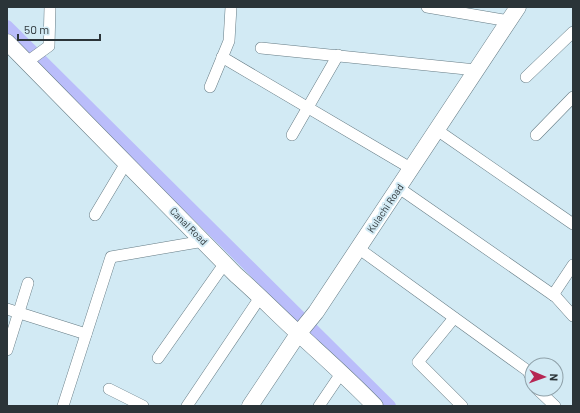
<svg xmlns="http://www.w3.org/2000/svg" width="580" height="413" viewBox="0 0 580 413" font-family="Barlow,sans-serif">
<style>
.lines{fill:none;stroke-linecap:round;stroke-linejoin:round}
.canal{stroke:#babdfa;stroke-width:12}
.street-casing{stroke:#667c85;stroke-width:12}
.secondary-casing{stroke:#667c85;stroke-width:17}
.street{stroke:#fff;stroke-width:11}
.secondary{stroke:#fff;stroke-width:16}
.labels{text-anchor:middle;stroke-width:4;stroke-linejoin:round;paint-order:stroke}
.street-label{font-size:10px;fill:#2b3438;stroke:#d2eaf4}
</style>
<rect width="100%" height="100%" fill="#d2eaf4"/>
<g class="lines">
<path class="canal" d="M7 26 390 406"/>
<g class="street-casing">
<g id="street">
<path d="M427 7 509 21"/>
<path d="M261 48 476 70"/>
<path d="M222 57 412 169"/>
<path d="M27 62 49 46 50 7"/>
<path d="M526 77 573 32"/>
<path d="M210 87 229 41 231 7"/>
<path d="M437 130 573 224"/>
<path d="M292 135 338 55"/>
<path d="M536 135 573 97"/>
<path d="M399 188 556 297 573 316"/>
<path d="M95 215 126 163"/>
<path d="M358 248 528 371 532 379"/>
<path d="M553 295 573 265"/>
<path d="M7 309 86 334"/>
<path d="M454 318 418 362 462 406"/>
<path d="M7 350 28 283"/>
<path d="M158 358 225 263"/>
<path d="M109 389 143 406"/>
<path d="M537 389 555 406"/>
<path d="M63 406 111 257 204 241"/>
<path d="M187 406 261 296"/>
<path d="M319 406 342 372"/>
</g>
</g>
<g class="secondary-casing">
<g id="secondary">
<path d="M7 42 236 275C258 294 278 315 299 334 325 358 351 381 375 406"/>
<path d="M250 406 298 334 316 312 518 7"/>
</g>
</g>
<use href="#street" class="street"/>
<use href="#secondary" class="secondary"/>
</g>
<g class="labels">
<g class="street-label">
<text transform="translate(385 208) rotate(-56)" y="4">Kulachi Road</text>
<text transform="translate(189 226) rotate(45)" y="4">Canal Road</text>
</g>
</g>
<rect width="580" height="413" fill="none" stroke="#2b3438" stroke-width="16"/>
<g transform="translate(544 377) rotate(92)"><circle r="19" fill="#d2eaf4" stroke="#8fa1a9"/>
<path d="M0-3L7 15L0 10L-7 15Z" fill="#b62653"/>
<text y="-6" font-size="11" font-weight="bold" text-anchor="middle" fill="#2b3438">N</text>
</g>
<path d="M18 34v6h82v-6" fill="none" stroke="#2b3438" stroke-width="2"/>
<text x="24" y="34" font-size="12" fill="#2b3438" stroke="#d2eaf4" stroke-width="3" paint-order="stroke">50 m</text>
</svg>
